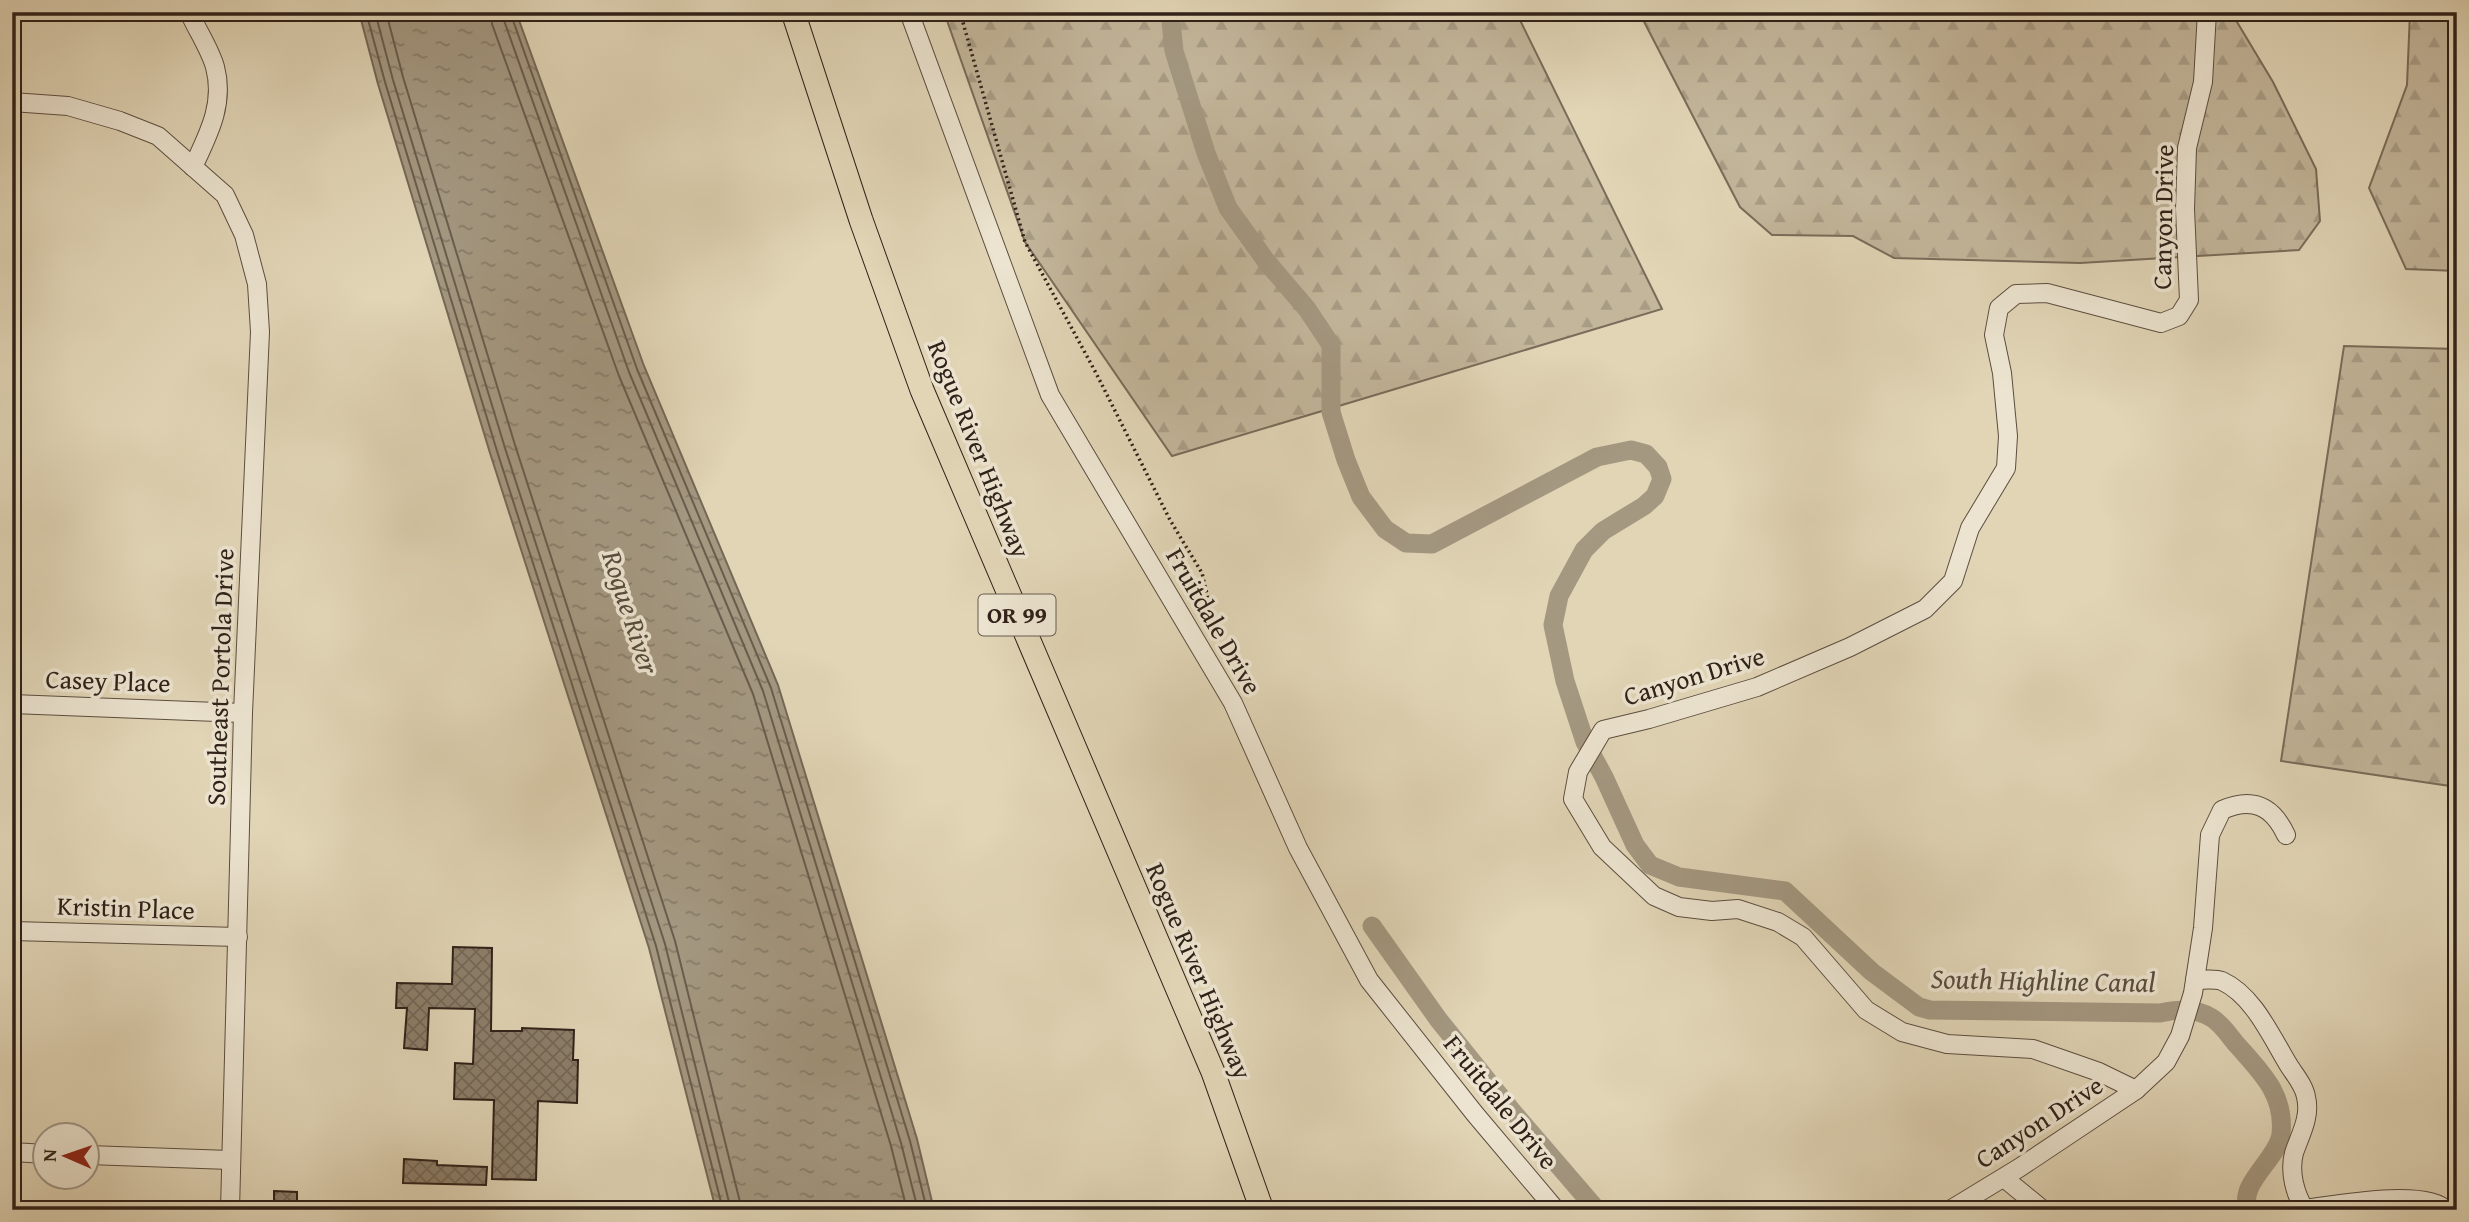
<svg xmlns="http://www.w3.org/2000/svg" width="2469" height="1222" viewBox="0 0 2469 1222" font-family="'Gentium Book Plus',serif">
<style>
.forest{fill:url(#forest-firs);stroke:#796c5a;stroke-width:2}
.water{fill:url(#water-ripples);stroke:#756857;stroke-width:2}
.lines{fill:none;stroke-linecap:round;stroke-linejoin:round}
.shore{stroke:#6a5c4d;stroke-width:2}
.canal{stroke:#a49881;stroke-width:19}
.building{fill:url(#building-cross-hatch);stroke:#2f2119;stroke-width:2}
.minor-casing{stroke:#5c4e40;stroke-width:20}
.major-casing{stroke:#2f2119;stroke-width:25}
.path{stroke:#2f2119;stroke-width:3.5;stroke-dasharray:2 3.5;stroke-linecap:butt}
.minor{stroke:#ece4d0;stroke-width:18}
.major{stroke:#e1d5b6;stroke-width:23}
.labels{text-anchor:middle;stroke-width:7;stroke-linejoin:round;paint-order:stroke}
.shield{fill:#ece4d0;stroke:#685c50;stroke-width:2}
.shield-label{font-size:24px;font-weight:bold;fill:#2f2119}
.street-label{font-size:26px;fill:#2f2119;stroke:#ece4d0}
.water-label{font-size:28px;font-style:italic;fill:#584b3d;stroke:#ece4d0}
</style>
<defs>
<pattern id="forest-firs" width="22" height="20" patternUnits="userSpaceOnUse" patternTransform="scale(1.75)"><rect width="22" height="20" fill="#c3b69b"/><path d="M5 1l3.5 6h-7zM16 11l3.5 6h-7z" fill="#a89c85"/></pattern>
<pattern id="water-ripples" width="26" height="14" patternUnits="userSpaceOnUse" patternTransform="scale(1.75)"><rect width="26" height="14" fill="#a49881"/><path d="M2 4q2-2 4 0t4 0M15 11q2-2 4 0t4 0" fill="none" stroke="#867c69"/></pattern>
<pattern id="building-cross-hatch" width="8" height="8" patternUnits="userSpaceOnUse" patternTransform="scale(1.75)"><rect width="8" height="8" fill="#8c7f6b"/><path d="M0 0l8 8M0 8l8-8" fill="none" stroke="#736857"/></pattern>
</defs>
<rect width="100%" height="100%" fill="#e1d5b6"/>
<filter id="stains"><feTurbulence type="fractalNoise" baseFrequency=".00286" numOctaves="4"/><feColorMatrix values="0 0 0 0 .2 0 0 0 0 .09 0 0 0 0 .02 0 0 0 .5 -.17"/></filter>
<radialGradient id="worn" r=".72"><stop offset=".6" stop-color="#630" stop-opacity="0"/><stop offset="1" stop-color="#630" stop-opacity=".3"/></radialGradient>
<g class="forest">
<path d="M944 12H1516L1662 309 1172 456 1025 242Z"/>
<path d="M1639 12H2231L2273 82 2316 169 2320 221 2299 250 2080 263 1894 258 1853 236 1772 235 1740 207Z"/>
<path d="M2410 12H2457V271L2406 269 2369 188 2407 85Z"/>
<path d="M2344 346 2457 349V787L2281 761Z"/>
</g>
<path class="water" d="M359 12H516L644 366 778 685 917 1139 934 1210H716L649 948 490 453 378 84Z"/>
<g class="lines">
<g class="shore">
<path d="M366 12 385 82 497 451 656 946 723 1210"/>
<path d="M375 12 393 80 505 448 665 944 731 1210"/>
<path d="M386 12 403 77 515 445 675 941 742 1210"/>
<path d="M491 12 492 24 619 376 753 694 891 1146 907 1210"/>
<path d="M501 12 629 372 763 691 901 1143 918 1210"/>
<path d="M510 12 637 369 771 688 910 1141 927 1210"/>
</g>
<g class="canal">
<path d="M1170 12 1174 51 1206 153 1228 208 1266 261 1307 309 1331 345V412L1346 460 1361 497 1385 529 1406 543 1432 544 1597 457 1631 450 1646 454 1658 467 1662 479 1655 496 1644 506 1603 531 1584 550 1559 596 1553 625 1565 681 1585 742 1604 777 1635 845 1650 865 1679 877 1785 891 1872 972 1919 1007 1930 1010 2160 1013C2178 1009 2196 1008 2212 1018 2222 1024 2230 1037 2238 1046 2262 1073 2285 1095 2281 1134 2279 1158 2236 1185 2249 1210"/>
<path d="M1372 926 1438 1019 1511 1110 1597 1210"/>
</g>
</g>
<g class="building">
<path d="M453 947 492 948 491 1031H522V1028L574 1030 573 1060H578L577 1103 538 1101 536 1180 492 1179 494 1100 454 1099 455 1063 473 1064 475 1009 429 1008 427 1050 404 1048 407 1008H396L397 983 452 984Z"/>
<path d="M404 1159 437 1161V1165L487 1167 486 1185 403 1183Z"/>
<path d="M274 1191 297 1192V1210H274Z"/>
</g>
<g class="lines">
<g class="minor-casing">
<g id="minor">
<path d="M189 12C197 30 210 49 215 67 225 104 208 135 193 167"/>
<path d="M909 12 1050 395 1233 703 1298 848 1369 980 1475 1114 1556 1210"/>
<path d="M12 102 68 106 120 121 158 136 225 195 244 235 257 284 260 332 243 713 230 1210"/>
<path d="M12 704 243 713"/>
<path d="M12 931 238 937"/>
<path d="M2195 980C2203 980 2214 978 2222 981 2253 995 2271 1036 2288 1064 2294 1074 2304 1085 2306 1097 2311 1117 2300 1135 2294 1153 2289 1172 2295 1194 2305 1210"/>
<path d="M2136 1090 2166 1062 2180 1036 2193 993 2203 928 2210 835 2222 810C2252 797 2272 805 2286 835"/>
<path d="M12 1152 46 1154"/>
<path d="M88 1155 230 1160"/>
<path d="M2004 1178 2043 1210"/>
<path d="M2304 1209C2335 1205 2426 1188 2446 1210"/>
<path d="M1950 1210 2019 1168 2136 1090 2099 1072 2033 1049 1947 1044 1902 1032 1866 1010 1803 937 1778 922 1738 909 1712 911 1679 907 1654 896 1602 847 1573 799 1578 772 1603 730 1649 719 1757 687 1850 647 1925 609 1953 581 1970 528 2006 468 2008 436 2002 373 1994 335 1999 308 2016 294 2047 293 2161 323 2179 316 2189 300 2185 209 2187 148 2203 82 2207 12"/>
</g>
</g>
<g class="major-casing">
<path id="major" d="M793 12 861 220 922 390 1213 1072 1262 1210"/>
</g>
<path class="path" d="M960 12 1025 242 1096 373 1170 520 1202 573 1218 641"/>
<use href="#minor" class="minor"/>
<use href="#major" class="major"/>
</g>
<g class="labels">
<rect class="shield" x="978.5" y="594.5" width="77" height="41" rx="5"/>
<g class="shield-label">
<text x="1017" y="623">OR 99</text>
</g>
<g class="street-label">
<text transform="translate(2163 217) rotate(-89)" y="9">Canyon Drive</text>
<text transform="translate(979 449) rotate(68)" y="9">Rogue River Highway</text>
<text transform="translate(1214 621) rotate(60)" y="9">Fruitdale Drive</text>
<text transform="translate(1694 676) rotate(-17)" y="9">Canyon Drive</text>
<text transform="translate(220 677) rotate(-88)" y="9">Southeast Portola Drive</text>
<text transform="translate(108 681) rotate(2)" y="9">Casey Place</text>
<text transform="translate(126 908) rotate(2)" y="9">Kristin Place</text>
<text transform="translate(1199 971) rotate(67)" y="9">Rogue River Highway</text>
<text transform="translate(1501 1102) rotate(51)" y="9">Fruitdale Drive</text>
<text transform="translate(2039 1122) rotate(-33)" y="9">Canyon Drive</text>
</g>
<g class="water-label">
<text transform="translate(631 612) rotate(72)" y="10">Rogue River</text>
<text transform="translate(2043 980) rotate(1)" y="10">South Highline Canal</text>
</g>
</g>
<rect width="2469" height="1222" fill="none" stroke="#e1d5b6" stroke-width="42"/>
<rect x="14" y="14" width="2441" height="1194" fill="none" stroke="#2f2119" stroke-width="3.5"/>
<rect x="21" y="21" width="2427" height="1180" fill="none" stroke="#2f2119" stroke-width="2"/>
<g transform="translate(66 1156) rotate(272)"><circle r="33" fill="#ece4d0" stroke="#a09687" stroke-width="2"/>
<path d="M0-5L12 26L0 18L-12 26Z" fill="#8f2418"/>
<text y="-10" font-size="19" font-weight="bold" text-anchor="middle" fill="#2f2119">N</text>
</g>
<rect width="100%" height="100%" filter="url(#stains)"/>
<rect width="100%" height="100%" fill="url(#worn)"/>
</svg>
